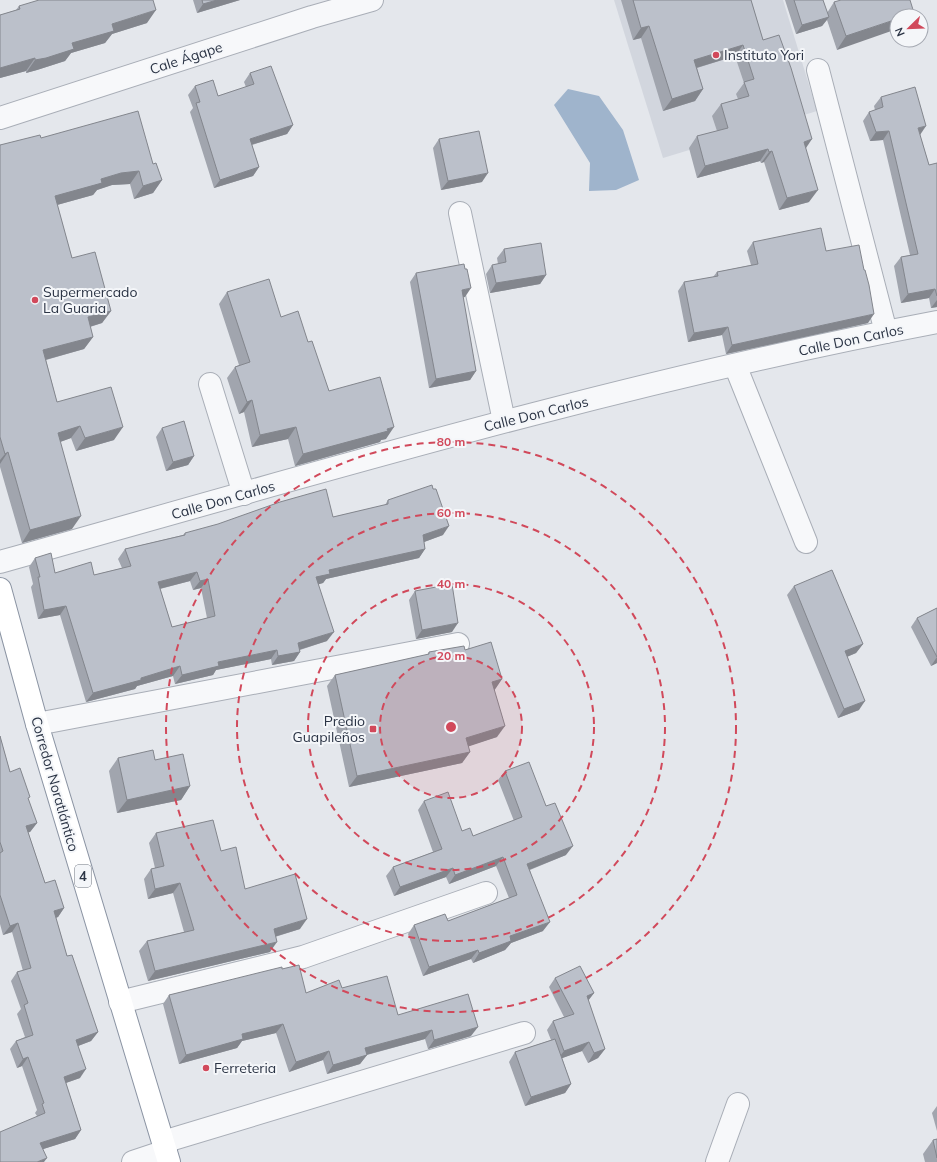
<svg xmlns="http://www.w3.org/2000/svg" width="937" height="1162" viewBox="0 0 937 1162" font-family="Mulish,sans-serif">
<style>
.built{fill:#d2d6de}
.water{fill:#9fb4cc}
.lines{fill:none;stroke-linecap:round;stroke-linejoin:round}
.minor-casing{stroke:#a9aeb7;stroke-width:24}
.trunk-casing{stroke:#8b94a3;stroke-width:24}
.minor{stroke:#f7f8fa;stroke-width:22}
.trunk{stroke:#fff;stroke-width:22}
.wall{fill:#a1a5ae;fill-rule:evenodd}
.shaded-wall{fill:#83868d}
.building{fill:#bbc0ca;stroke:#83868d;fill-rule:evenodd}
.ring{fill:none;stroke:#d1495b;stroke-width:2;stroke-dasharray:7 5}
.poi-dot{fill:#d1495b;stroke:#f4f6f9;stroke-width:1.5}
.labels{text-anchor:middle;stroke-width:4;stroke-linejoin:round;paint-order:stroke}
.shield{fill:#f4f6f9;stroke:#676e7b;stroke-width:1}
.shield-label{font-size:13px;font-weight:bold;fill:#2b3445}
.poi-label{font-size:14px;fill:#2b3445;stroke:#f4f6f9;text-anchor:start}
.street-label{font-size:14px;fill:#2b3445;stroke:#f4f6f9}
.centre{fill:#d1495b;stroke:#f4f6f9;stroke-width:2}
.ring-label{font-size:12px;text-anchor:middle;font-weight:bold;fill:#d1495b;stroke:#f4f6f9;stroke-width:4;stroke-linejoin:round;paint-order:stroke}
</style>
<rect width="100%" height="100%" fill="#e4e7ec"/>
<path class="built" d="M614 0H783L817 111 663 158Z"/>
<path class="water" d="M568 89 599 96 623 130 639 180 616 190 589 191 590 163 554 105Z"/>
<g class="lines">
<g class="minor-casing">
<g id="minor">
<path d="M818 70 886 332"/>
<path d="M0 118 312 17 372 0"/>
<path d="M460 213 504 421"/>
<path d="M735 365 806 542"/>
<path d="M210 384 244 494"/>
<path d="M0 562C310 475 620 382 937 322"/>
<path d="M37 724 458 644"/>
<path d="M120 1002 303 957 486 893"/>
<path d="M163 1142 524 1033"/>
<path d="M133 1162 166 1151"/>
<path d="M717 1162 738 1104"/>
</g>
</g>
<g class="trunk-casing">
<path id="trunk" d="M0 589 37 724 169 1162"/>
</g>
<use href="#minor" class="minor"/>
<use href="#trunk" class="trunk"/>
</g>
<g class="wall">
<path d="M193 0H240L197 13Z"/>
<path d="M621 0H751L763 40 806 149 809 202 779 210 764 162 761 163 760 161 697 178 689 148 697 136 717 131 712 116 721 104 738 99 736 94 744 83 735 56 697 68 703 89 695 101 663 111 641 38 633 40Z"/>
<path d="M785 0H823L827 13 834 2 910 0 837 50 827 20 822 26 796 34Z"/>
<path d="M19 6 147 23 112 34 105 43 71 53 65 61 37 70 26 73V71L0 78V15L16 10Z"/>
<path d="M250 73 293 125 287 134 252 145 259 167 253 176 214 188 190 112 193 108 188 95 195 86 218 96 246 87 244 82Z"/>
<path d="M881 97 920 135 929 165 937 163V307L931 308 929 298 901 303 894 266 901 257 910 255 883 140 870 141 863 121 869 112 875 110 874 106Z"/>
<path d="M41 138 153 164 162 180 153 193 134 199 130 184 112 185 97 190 93 195 57 205 72 258 111 311 102 323 90 327 93 337 84 349 46 360 57 402 114 440 76 451 71 438 60 442 72 529 22 543 0 467V145Z"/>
<path d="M439 139 482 182 441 190 433 148Z"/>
<path d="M753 242 826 251 868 323 726 354 722 335 688 342 678 291 684 282 713 277 717 272 751 265 747 251Z"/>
<path d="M504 249 546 275 540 284 490 293 486 274 492 265 498 264 497 258Z"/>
<path d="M416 273 465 297H463L476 371 470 380 429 388 410 282Z"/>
<path d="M227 292 281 317 308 342 329 391 386 439 381 440 380 442 295 466 288 439 252 447 244 412 239 414 227 378 235 367 239 365 219 304Z"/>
<path d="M162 428 194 456 188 465 166 471 156 437Z"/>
<path d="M388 500 443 535 424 542 425 549 419 558 326 579 323 583 318 584 327 641 300 650V652L294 661 272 665 271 659 216 670 213 675 175 684 173 676 137 686 135 689 86 702 60 615 38 619 31 587 33 584 29 567 35 558 55 573 94 575 122 568 118 559 125 549 183 535 185 533 333 517 385 505ZM190 581 193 590 201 588 207 618 172 627 160 589Z"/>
<path d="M794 586 863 644 856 653 847 657 859 710 838 718 787 595Z"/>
<path d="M415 591 452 632 416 639 409 600Z"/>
<path d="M937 608V663L931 666 911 627 917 618Z"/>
<path d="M465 650 502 679 494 690 497 737 468 746 470 752 462 763 349 787 327 686 335 675 427 655 429 652Z"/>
<path d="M0 736 10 772 28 799 37 823 30 832H28L45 883 64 908 58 917 56 918 67 956 98 1032 91 1041 78 1046 80 1078 66 1083 81 1130 75 1139 43 1149 44 1162 37 1116 35 1113 37 1110 22 1066 17 1068 10 1049 16 1041 25 1037 17 1014 21 1009 11 981 17 972 23 971 12 932 3 935 0 924Z"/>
<path d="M118 758 155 760 190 786 181 800 117 813 109 771Z"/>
<path d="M505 771 546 806 566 855 530 870 543 931 511 943 505 950 473 963 471 959 423 976 408 934 414 925 448 921 509 898 496 866 449 884 446 877 394 896 386 876 393 867 433 852 418 810 424 801 462 831 473 836 514 821 498 780Z"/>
<path d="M156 833 221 851 245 889 300 929 275 937 270 952 148 981 139 951 147 941 184 932 173 893 148 899 144 879 151 869 155 868 149 843Z"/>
<path d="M282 969 306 993 342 988 398 1015 471 1036 428 1049 425 1039 367 1055 360 1064 327 1074 323 1060 289 1072 276 1033 242 1041 237 1048 179 1064 163 1004 169 995Z"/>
<path d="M555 978 594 993 588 1001 605 1049 598 1058 588 1063 582 1051 562 1058 571 1084 565 1093 525 1106 509 1062 515 1052 551 1040 547 1030 553 1021 564 1017 549 987Z"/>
<path d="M937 1106V1131L932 1113Z"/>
<path d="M937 1139V1162H925L923 1154 933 1140Z"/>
</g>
<g class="shaded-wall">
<path d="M217 0H240L197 13 203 4Z"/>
<path d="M156 10 147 23 112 34 105 43 71 53 65 61 37 70 26 73 35 60 112 24Z"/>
<path d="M914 13 912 16H906Z"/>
<path d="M829 17 822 26 796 34 802 25Z"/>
<path d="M897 19V29L837 50 846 36Z"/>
<path d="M649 26 641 38 633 40 641 28Z"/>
<path d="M743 45 735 56 686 71 694 60Z"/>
<path d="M35 58 26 71 0 78V68Z"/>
<path d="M703 89 695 101 663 111 672 99Z"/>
<path d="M293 125 287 134 244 147 250 139Z"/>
<path d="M926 126 920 135 918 128Z"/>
<path d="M889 131 883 140 870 141 876 132Z"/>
<path d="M812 139 804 151V142Z"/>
<path d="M768 149 760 161 697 178 705 166Z"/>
<path d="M772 151 764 162 761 163 769 152Z"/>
<path d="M259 167 253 176 214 188 220 180Z"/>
<path d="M139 171 130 184 112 185 97 190 93 195 46 208 55 196 101 179 121 173Z"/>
<path d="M488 173 482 182 441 190 448 181Z"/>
<path d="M162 180 153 193 134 199 143 186Z"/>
<path d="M818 190 809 202 779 210 787 198Z"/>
<path d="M546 275 540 284 490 293 496 283Z"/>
<path d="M471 288 465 297 455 299 462 290Z"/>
<path d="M935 289 929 298 901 303 908 294Z"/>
<path d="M937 300V307L931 308Z"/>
<path d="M111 311 102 323 79 330 88 317Z"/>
<path d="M874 314 868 323 726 354 732 345Z"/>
<path d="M728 327 722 335 688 342 694 333Z"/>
<path d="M93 337 84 349 34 363 43 350Z"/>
<path d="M476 371 470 380 429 388 436 379Z"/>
<path d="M252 400 244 412 239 414 247 402Z"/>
<path d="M80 426 71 438 49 446 58 433Z"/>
<path d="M123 427 114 440 76 451 85 438Z"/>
<path d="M296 427 288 439 252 447 260 435Z"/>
<path d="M394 427 386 439 381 440 380 442 295 466 303 454Z"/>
<path d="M8 452 0 464V460L5 454Z"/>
<path d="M194 456 188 465 166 471 173 462Z"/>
<path d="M81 516 72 529 22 543 30 530Z"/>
<path d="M449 526 443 535 416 545 423 535Z"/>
<path d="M425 549 419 558 326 579 323 583 310 587 316 577 329 570Z"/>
<path d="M197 572 190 581 151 591 158 582Z"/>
<path d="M208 579 201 588 193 590 200 581Z"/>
<path d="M66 606 60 615 38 619 44 610Z"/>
<path d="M458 623 452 632 416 639 422 630Z"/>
<path d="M334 632 327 641 292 652 298 643Z"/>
<path d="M863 644 856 653 839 660 845 651Z"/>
<path d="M277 650 271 659 216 670 213 675 175 684 182 675 218 662Z"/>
<path d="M300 652 294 661 272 665 278 656Z"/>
<path d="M937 657V663L931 666Z"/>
<path d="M180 666 173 676 137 686 135 689 86 702 93 693Z"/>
<path d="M502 679 494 691 492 682Z"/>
<path d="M865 701 859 710 838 718 844 709Z"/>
<path d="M505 726 497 737 458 750 466 738Z"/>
<path d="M470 752 462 763 349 787 357 776Z"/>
<path d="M190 786 181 800 117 813 127 800Z"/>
<path d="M37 823 30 832 19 835 26 826Z"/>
<path d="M573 846 566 855 521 873 527 864Z"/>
<path d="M503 857 496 866 449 884 455 875Z"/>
<path d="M453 868 446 877 394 896 400 887Z"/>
<path d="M180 883 173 893 148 899 155 889Z"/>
<path d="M64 908 58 917 48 920 54 911Z"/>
<path d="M307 919 300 929 267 939 274 929Z"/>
<path d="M550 922 543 931 511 943 505 950 473 963 479 953 510 936Z"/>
<path d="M18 923 12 932 3 935 10 926Z"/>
<path d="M277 942 270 952 148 981 155 971Z"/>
<path d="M478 950 471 959 423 976 429 967Z"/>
<path d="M594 993 587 1002V996Z"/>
<path d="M283 1024 276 1033 242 1041 237 1048 179 1064 186 1055 242 1034Z"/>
<path d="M478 1027 471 1036 428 1049 434 1040Z"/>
<path d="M432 1030 425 1039 358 1057 365 1048Z"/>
<path d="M98 1032 91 1041 70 1049 76 1040Z"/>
<path d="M589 1042 582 1051 557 1060 564 1051Z"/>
<path d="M605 1049 598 1058 588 1063 594 1053Z"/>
<path d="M329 1051 323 1060 289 1072 296 1062Z"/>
<path d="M367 1055 360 1064 327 1074 333 1065Z"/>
<path d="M28 1057 22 1066 17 1068 23 1059Z"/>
<path d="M86 1069 80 1078 57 1086 64 1077Z"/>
<path d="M571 1084 565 1093 525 1106 531 1097Z"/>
<path d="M81 1130 75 1139 34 1152 40 1143Z"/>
<path d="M47 1158 44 1162H37Z"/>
</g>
<g class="building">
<path d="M39 0H153L156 10 112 24 114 31 72 43 74 49 46 58 35 60V58L0 68V15L20 9 19 6Z"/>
<path d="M202 0H217L203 4Z"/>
<path d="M633 0H751L763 40 779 35 791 68 812 139 804 142 818 190 787 198 772 151 769 152 768 149 705 166 697 136 728 128 721 104 749 96 744 82 754 79 743 45 694 60 703 89 672 99 649 26 641 28Z"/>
<path d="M794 0H823L829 17 802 25Z"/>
<path d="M841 0H910L914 13 906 16H897V19L846 36 834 2Z"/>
<path d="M271 66 293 125 250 139 259 167 220 180 196 103 200 102 195 86 213 80 218 96 254 84 250 73Z"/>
<path d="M915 87 926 126 918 128 929 165 937 163V296L935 289 908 294 901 257 918 254 889 131 876 132 869 112 883 107 881 97Z"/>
<path d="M138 111 153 164 156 163 162 180 143 186 139 171 121 173 101 179 102 183 55 196 72 258 95 252 111 311 88 317 93 337 43 350 57 402 111 387 123 427 85 438 80 426 58 433 81 516 30 530 8 452 5 454 0 437V145L40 135 41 138Z"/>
<path d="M479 131 488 173 448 181 439 139Z"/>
<path d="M821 228 826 251 859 245 864 270H865L869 285 874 314 732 345 728 327 694 333 684 282 718 276 717 272 758 264 753 242Z"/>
<path d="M541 243 546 275 496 283 492 265 506 262 504 249Z"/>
<path d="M464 264 465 269H467L471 288 462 290 476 371 436 379 416 273Z"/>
<path d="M269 279 281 317 298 311 308 342 312 341 329 391 380 377 394 427 387 429 388 431 303 454 296 427 260 435 252 400 247 402 235 367 250 362 227 292Z"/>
<path d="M184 421 194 456 173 462 162 428Z"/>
<path d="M432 485 433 489H436L449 526 423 535 425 549 329 570 330 574 316 577 334 632 298 643 300 652 278 656 277 650 218 662 219 666 182 675 180 666 141 678V680L93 693 66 606 44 610 38 577H40L35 558 51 553 55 573 91 562 94 575 131 566 125 549 185 535V533L218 524 280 502 326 489 333 517 388 504V500ZM197 572 200 581 208 579 215 616 172 627 158 582Z"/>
<path d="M832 570 863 644 845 651 865 701 844 709 794 586Z"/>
<path d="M452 584 458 623 422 630 415 591Z"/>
<path d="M937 608V657L917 618Z"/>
<path d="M491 642 502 679 492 682 505 726 466 738 470 752 357 776 335 675 429 654V652L464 646 465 650Z"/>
<path d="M0 736 10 772 20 768 30 797 28 798 37 823 26 826 45 883 55 880 64 908 54 911 67 956 72 955 98 1032 76 1040 86 1069 64 1077 81 1130 40 1143 47 1158 37 1162H0V1132L45 1113 42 1104 44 1103 28 1057 23 1059 16 1041 33 1035 24 1005 28 1003 17 972 31 968 18 923 10 926 0 895V853L3 851 0 842Z"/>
<path d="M153 750 155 760 183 754 190 786 127 800 118 758Z"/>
<path d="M529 762 546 806 555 803 573 846 527 864 550 922 510 936 511 941 479 953 478 950 429 967 414 925 445 914 448 921 517 895 503 857 455 875 453 868 400 887 393 867 442 849 424 801 448 792 462 831 470 828 473 836 522 817 505 771Z"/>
<path d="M213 820 221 851 236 847 245 889 295 874 307 919 274 929 277 942 155 971 147 941 194 930 180 883 155 889 151 869 164 866 156 833Z"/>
<path d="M299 965 306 993 339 980 342 988 387 976 398 1015 468 994 478 1027 434 1040 432 1030 365 1048 367 1055 333 1065 329 1051 296 1062 283 1024 242 1034 243 1039 186 1055 169 995 282 967V969Z"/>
<path d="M580 966 594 993 587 996 605 1049 594 1053 589 1042 564 1051 553 1021 574 1014 555 978Z"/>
<path d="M555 1039 571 1084 531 1097 515 1052Z"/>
<path d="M937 1139V1158L933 1140Z"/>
</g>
<circle cx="451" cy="727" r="71" fill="#d1495b" fill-opacity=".12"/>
<g class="ring">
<circle cx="451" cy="727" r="71"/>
<circle cx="451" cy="727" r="143"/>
<circle cx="451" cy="727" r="214"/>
<circle cx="451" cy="727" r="285"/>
</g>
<g class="poi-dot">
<circle cx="716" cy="55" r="4"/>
<circle cx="35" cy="300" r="4"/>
<rect x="369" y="725" width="8" height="8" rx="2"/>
<circle cx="206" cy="1068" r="4"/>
</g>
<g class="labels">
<rect class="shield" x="75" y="865" width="16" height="22" rx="3"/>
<g class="shield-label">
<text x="83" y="881">4</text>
</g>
<g class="poi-label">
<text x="724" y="60">Instituto Yori</text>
<text x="43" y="297">Supermercado<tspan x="43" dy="16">La Guaria</tspan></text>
<text x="365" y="726" text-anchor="end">Predio<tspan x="365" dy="16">Guapileños</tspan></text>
<text x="214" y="1073">Ferreteria</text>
</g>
<g class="street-label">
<text transform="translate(186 58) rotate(-18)" y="5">Cale Ágape</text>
<text transform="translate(851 340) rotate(-12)" y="5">Calle Don Carlos</text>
<text transform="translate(536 414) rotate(-14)" y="5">Calle Don Carlos</text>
<text transform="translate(223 500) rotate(-16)" y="5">Calle Don Carlos</text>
<text transform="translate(55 784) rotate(74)" y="5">Corredor Noratlántico</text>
</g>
</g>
<circle cx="451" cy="727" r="6" class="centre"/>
<g class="ring-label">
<text x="451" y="446">80 m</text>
<text x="451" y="517">60 m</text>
<text x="451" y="588">40 m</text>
<text x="451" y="660">20 m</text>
</g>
<g transform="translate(909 28) rotate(247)"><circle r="19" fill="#f4f6f9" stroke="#a4a8b1"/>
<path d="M0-3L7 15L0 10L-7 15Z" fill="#d1495b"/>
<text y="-6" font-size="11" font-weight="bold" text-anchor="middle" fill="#2b3445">N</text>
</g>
</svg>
